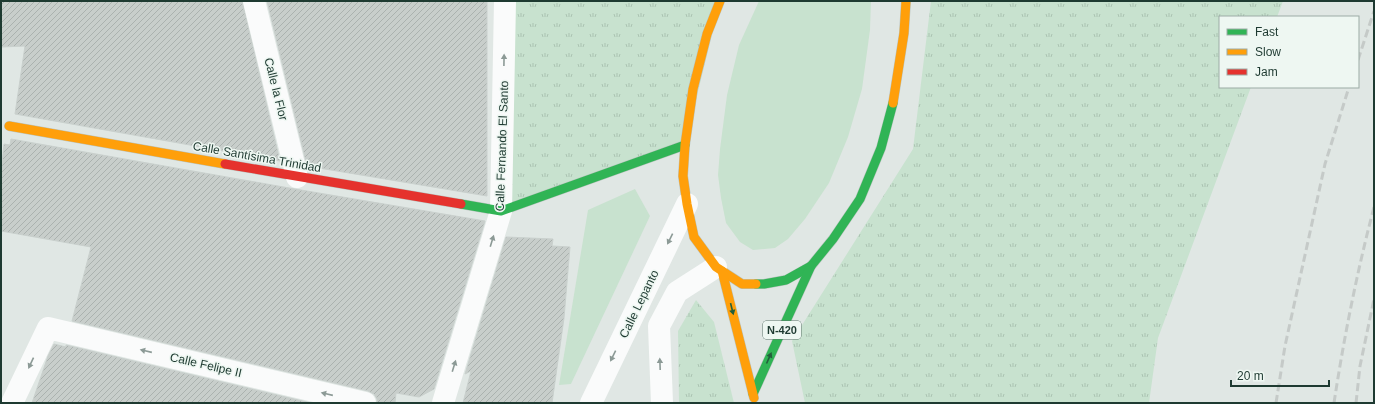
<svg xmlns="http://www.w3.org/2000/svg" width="1375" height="404" viewBox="0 0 1375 404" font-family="Arial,sans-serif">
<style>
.green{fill:#c8e2cf}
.park{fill:url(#park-tufts)}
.building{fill:url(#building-hatch);stroke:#c9d0cd}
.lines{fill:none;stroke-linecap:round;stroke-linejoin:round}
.fast-casing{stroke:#bac4bf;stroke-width:10}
.slow-casing{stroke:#bac4bf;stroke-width:10}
.jam-casing{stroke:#bac4bf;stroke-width:10}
.street{stroke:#fafbfb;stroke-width:22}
.fast{stroke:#30b455;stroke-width:9}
.slow{stroke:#ff9f0a;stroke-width:9}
.jam{stroke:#e5322d;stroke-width:9}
.rail{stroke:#c5cac8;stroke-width:3;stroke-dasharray:8 4;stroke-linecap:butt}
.oneway{fill:#8c9a96}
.oneway2{fill:#235f3c}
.labels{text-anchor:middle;stroke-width:3;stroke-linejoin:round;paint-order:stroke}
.shield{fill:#eef7f2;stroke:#5c736b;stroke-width:1}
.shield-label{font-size:11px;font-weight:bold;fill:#1e3a31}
.street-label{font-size:12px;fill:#1e3a31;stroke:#eef7f2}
</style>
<defs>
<pattern id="park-tufts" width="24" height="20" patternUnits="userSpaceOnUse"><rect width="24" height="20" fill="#c8e2cf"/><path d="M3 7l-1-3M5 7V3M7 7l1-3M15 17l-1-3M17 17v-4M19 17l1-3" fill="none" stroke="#abc3b2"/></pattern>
<pattern id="building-hatch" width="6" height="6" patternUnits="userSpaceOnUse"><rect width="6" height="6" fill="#c8cecb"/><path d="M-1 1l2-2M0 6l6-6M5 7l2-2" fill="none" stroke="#abb2af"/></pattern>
</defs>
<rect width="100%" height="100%" fill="#e0e7e4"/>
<g class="green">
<path d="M759 1H871L870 30 862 89 848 137 829 183 805 219 788 239 775 248 753 250 740 242 726 223 721 198 718 175 720 149 727 95 739 45Z"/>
<path d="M635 189 650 216 571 384 559 385 588 210Z"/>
</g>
<g class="park">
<path d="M505 1H720L685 145 501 211Z"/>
<path d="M931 1H1283L1277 17H1220V87H1251L1158 338 1149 403H805L792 341 913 149Z"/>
<path d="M696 300 714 322 734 403H679L678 331Z"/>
</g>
<g class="building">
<path d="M1 1H242L280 161 15 114 25 46 1 47Z"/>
<path d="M267 1H487V196L307 166Z"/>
<path d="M11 139 295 189 485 221 434 389 419 397 396 393 395 403H377V399L374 394 368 391 72 321 91 247 1 231V173L4 144 10 145Z"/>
<path d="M506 237 553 239 552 246 570 247 564 318 552 403H463L471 371 465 374Z"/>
<path d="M54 344 66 347V345L311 403H32L48 356Z"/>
</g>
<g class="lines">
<g class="fast-casing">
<g id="fast">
<path d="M461 204 501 211 685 145"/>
<path d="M756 284H764L786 280 811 266 833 239 860 199 881 148 893 103"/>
<path d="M753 394 811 266"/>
</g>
</g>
<g class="slow-casing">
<g id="slow">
<path d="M720 1 707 34 693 89 685 145 683 176 687 204 694 237 716 267 742 284H756"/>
<path d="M893 103 904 33 906 1"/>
<path d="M9 126 225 164"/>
<path d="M722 271 754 398"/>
</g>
</g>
<g class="jam-casing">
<path id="jam" d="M225 164 461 204"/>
</g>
<g class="street">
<path d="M254 1 297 177"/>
<path d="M12 403 48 328 365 403"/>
<path d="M443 403 501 211 505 1"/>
<path d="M591 403 687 204"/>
<path d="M662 403 659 326 677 292 716 267"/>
</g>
<use href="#fast" class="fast"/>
<use href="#slow" class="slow"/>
<use href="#jam" class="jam"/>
<g class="rail">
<path d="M1358 60 1374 11"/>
<path d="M1276 403 1285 346 1325 164 1349 87"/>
<path d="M1334 403C1344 337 1357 272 1374 207"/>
<path d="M1356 403 1360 366 1374 299"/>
</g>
</g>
<defs><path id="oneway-solid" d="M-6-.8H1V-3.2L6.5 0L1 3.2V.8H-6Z"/></defs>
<g class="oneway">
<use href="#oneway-solid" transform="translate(504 60) rotate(-89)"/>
<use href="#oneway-solid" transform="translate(670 239) rotate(116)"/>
<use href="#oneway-solid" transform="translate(492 241) rotate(-73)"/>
<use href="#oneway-solid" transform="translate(146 351) rotate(-167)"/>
<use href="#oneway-solid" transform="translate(613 356) rotate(116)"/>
<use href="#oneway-solid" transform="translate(31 363) rotate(115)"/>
<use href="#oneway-solid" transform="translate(660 364) rotate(-92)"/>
<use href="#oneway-solid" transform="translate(454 366) rotate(-73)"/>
<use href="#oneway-solid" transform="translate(327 394) rotate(-167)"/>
</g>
<g class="oneway2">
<use href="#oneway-solid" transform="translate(732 309) rotate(76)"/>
<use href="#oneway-solid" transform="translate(769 358) rotate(-66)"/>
</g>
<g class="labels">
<rect class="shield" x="763" y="321" width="38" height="18" rx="3"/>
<g class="shield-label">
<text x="782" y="334">N-420</text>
</g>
<g class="street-label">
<text transform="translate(276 89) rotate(76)" y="4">Calle la Flor</text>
<text transform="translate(502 146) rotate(-88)" y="4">Calle Fernando El Santo</text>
<text transform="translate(257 157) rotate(10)" y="4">Calle Santísima Trinidad</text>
<text transform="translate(639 304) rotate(-64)" y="4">Calle Lepanto</text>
<text transform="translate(206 365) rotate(13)" y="4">Calle Felipe II</text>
</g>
</g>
<rect width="1375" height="404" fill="none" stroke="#1e3a31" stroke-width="4"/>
<rect x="1219" y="16" width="140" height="72" fill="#eef7f2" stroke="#9baba5"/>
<rect x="1227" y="29" width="20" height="6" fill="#30b455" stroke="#9baba5"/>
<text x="1255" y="36" font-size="12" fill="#1e3a31">Fast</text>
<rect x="1227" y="49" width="20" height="6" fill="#ff9f0a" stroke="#9baba5"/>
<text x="1255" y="56" font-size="12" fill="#1e3a31">Slow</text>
<rect x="1227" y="69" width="20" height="6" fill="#e5322d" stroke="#9baba5"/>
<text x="1255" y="76" font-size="12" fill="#1e3a31">Jam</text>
<path d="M1231 380v6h98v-6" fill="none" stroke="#1e3a31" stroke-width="2"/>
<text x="1237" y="380" font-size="12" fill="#1e3a31" stroke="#eef7f2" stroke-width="3" paint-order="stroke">20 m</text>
</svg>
